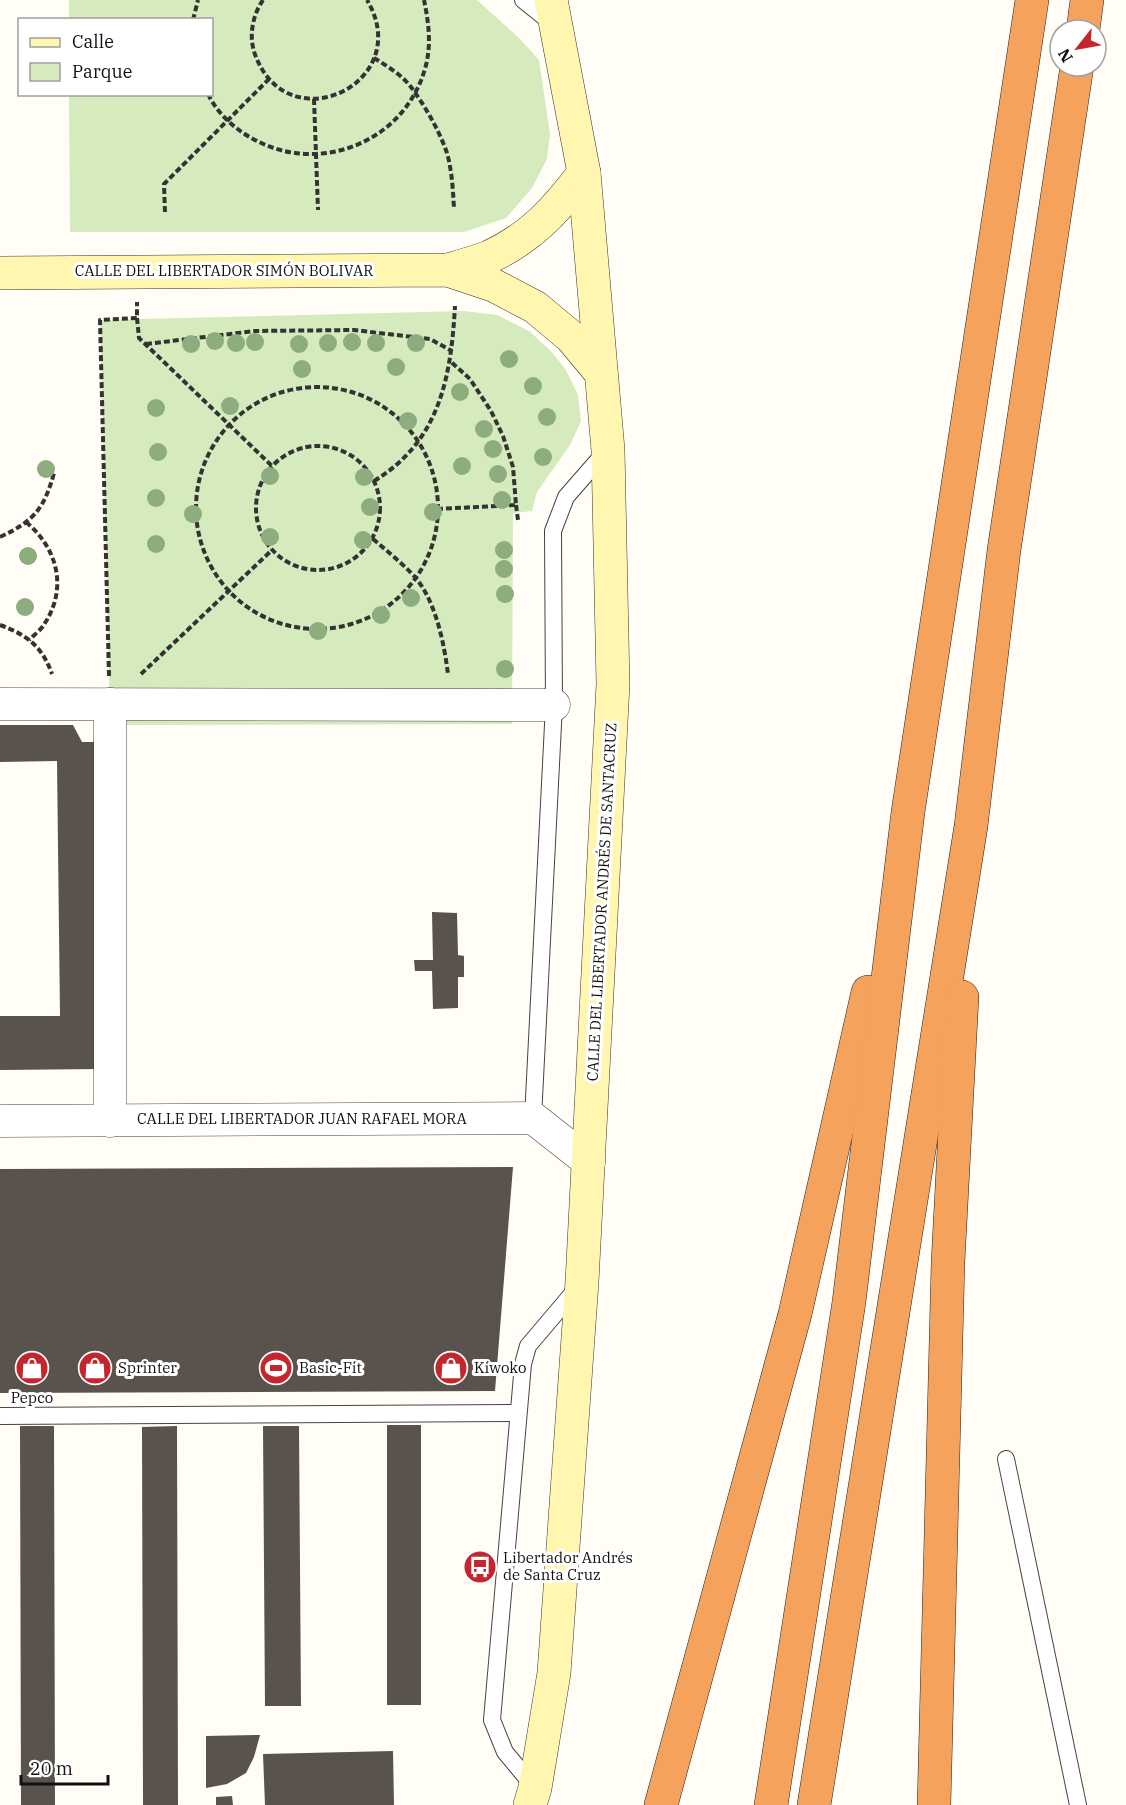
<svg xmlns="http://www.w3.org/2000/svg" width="1126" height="1805" viewBox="0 0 1126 1805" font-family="'IBM Plex Serif',serif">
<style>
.green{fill:#d5ebbd}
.building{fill:#5a524d}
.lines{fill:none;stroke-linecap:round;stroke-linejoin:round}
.lane-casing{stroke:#444;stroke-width:18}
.street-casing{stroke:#444;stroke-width:33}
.secondary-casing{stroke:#333;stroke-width:34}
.highway-casing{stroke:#222;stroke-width:34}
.path{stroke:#333;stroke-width:4;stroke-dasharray:6 3;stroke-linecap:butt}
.lane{stroke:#fff;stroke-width:16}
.street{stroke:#fff;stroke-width:32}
.secondary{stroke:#fff6b0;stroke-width:33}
.highway{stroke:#f5a25d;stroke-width:33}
.tree{fill:#8dad7f}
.labels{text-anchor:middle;stroke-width:6;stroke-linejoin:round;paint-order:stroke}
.street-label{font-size:15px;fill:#111;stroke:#fff}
.poi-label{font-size:15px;fill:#111;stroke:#fff;text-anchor:start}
</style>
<rect width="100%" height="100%" fill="#fffdf5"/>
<g class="green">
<path d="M69 0H477L519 38 539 60 550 134 547 159 532 188 506 218 464 232H70L69 95 212 94V20L69 19Z"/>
<path d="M464 311 497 315 529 331 551 351 566 370 578 395 581 421 570 445 537 492 532 511 513 513 512 724 110 725 100 320Z"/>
</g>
<g class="building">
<path d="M0 725H73L82 742H95L99 1069 0 1070V1016H60L57 761 0 762Z"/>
<path d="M432 912 457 913 458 955 464 956V977H458V1008L433 1009 432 971H415L414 960H433Z"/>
<path d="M513 1167 495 1391 0 1393V1169Z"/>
<rect x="387" y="1425" width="34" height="280"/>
<path d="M20 1426H54L55 1805H21Z"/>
<path d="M177 1426 178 1805H143L142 1427Z"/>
<path d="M263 1426H299L301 1706H265Z"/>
<path d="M260 1735 254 1757 246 1773 227 1784 206 1788V1736Z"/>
<path d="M393 1751 394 1805H265L263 1754Z"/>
<path d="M232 1796 233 1805H216V1797Z"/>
</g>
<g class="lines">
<g class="lane-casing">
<g id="lane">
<path d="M523 0 553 24"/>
<path d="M533 1118 554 705 553 531 566 497 607 450"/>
<path d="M0 1416 518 1413"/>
<path d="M1006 1459 1078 1805"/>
<path d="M535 1788 505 1752 492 1720 523 1364 528 1346 578 1287"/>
</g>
</g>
<g class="street-casing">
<g id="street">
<path d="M0 704 554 705"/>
<path d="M0 1121 533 1118 589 1162"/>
<path d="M110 1121V704"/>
</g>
</g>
<g class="secondary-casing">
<g id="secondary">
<path d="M448 270C462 266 476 262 489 257 531 238 557 209 584 173"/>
<path d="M0 273 448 270 493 285 535 307 571 337 601 373"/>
<path d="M530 1805 535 1788 554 1673 582 1282 613 684 608 450 584 173 551 0"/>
</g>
</g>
<g class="highway-casing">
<g id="highway">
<path d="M1083 30 1087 0"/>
<path d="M661 1805 795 1314 868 992"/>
<path d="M771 1805 849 1302 908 812 1032 0"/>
<path d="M814 1805 971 826 1004 550 1077 66"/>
<path d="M934 1805 948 1262 962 997"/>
</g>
</g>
<g class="path">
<path d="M263 0C252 16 248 38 256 57 290 143 416 82 367 0"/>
<path d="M193 20 198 0"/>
<path d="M374 58C387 66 402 75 411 87 425 106 439 130 447 153 452 171 453 190 454 209"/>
<path d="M208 94C218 115 237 131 257 141 321 174 402 142 424 72 432 48 429 24 424 0"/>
<path d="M314 99 318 210"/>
<path d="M165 212 164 184 269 79"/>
<path d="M137 318 139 338 272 466"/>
<path d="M146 344 255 331 354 330 430 339 452 351"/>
<circle cx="317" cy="508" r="121"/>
<circle cx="318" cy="508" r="62"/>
<path d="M374 481C440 441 451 377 455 306"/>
<path d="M516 505 518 520"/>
<path d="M437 509 516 505 513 467 503 436 491 411 470 379 451 362"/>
<path d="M26 522C57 548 68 587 45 623 42 629 34 635 29 640"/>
<path d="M0 537C34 521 44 509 54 473"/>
<path d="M373 539C387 551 402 563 415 577 436 602 444 643 448 674"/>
<path d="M0 625C27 635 42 646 52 674"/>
<path d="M141 674 272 550"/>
<path d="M109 676 100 320 137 318V302"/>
</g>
<use href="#lane" class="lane"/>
<use href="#street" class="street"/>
<use href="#secondary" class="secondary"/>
<use href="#highway" class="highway"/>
</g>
<g class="tree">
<circle cx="215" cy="341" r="9"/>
<circle cx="255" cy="342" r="9"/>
<circle cx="352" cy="342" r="9"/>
<circle cx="236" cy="343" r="9"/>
<circle cx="328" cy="343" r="9"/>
<circle cx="376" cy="343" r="9"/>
<circle cx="416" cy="343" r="9"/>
<circle cx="191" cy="344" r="9"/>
<circle cx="299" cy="344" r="9"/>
<circle cx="509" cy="359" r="9"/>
<circle cx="396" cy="367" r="9"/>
<circle cx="302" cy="369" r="9"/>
<circle cx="533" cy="386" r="9"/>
<circle cx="460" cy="392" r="9"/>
<circle cx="230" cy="406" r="9"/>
<circle cx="156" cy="408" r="9"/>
<circle cx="547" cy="417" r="9"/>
<circle cx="408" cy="421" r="9"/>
<circle cx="484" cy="429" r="9"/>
<circle cx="493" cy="449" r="9"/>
<circle cx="158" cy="452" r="9"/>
<circle cx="543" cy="457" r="9"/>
<circle cx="462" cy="466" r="9"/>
<circle cx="46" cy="469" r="9"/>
<circle cx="498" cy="474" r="9"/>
<circle cx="270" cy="476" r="9"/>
<circle cx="364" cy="477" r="9"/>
<circle cx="156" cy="498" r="9"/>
<circle cx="502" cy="500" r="9"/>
<circle cx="370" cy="507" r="9"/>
<circle cx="433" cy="512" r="9"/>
<circle cx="193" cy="514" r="9"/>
<circle cx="270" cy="537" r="9"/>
<circle cx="363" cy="540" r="9"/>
<circle cx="156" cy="544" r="9"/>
<circle cx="504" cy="550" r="9"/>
<circle cx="28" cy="556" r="9"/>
<circle cx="504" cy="569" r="9"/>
<circle cx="505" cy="594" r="9"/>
<circle cx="411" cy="598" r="9"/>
<circle cx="25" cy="607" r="9"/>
<circle cx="381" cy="615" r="9"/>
<circle cx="318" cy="631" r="9"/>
<circle cx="505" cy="669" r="9"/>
</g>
<defs>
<g id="shop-disc" transform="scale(1.725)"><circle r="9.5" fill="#c4262e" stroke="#fff"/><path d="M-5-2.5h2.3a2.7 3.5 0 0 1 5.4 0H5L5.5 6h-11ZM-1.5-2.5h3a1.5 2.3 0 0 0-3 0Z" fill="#fff"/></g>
<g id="stadium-disc" transform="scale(1.725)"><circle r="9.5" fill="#c4262e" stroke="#fff"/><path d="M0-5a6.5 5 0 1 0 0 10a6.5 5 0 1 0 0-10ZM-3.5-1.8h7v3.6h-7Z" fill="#fff"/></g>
<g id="bus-disc" transform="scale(1.725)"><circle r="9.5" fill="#c4262e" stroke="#fff"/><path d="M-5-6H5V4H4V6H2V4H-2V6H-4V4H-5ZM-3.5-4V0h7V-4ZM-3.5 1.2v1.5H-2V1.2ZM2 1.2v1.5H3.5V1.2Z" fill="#fff"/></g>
</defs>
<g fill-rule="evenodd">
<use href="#shop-disc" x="32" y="1368"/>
<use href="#shop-disc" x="95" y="1368"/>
<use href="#stadium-disc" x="276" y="1368"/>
<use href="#shop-disc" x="451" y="1368"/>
<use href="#bus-disc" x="480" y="1567"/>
</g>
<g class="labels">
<g class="street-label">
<text x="224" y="276">CALLE DEL LIBERTADOR SIMÓN BOLIVAR</text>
<text transform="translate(602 902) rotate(-87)" y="5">CALLE DEL LIBERTADOR ANDRÉS DE SANTACRUZ</text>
<text x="302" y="1124">CALLE DEL LIBERTADOR JUAN RAFAEL MORA</text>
</g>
<g class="poi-label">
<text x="118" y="1373">Sprinter</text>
<text x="299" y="1373">Basic-Fit</text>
<text x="474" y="1373">Kiwoko</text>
<text x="32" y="1403" text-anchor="middle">Pepco</text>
<text x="503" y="1563">Libertador Andrés<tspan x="503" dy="17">de Santa Cruz</tspan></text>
</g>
</g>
<rect x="18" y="18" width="195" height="78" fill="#ffffff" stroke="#a0a0a0" stroke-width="1.5"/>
<rect x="30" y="38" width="30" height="9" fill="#fff6b0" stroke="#a0a0a0" stroke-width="1.5"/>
<text x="72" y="48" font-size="18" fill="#111111">Calle</text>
<rect x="30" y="63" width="30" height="18" fill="#d5ebbd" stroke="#a0a0a0" stroke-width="1.5"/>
<text x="72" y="78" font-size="18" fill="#111111">Parque</text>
<g transform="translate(1078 48) rotate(239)"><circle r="28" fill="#ffffff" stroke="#a0a0a0" stroke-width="1.5"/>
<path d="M0-4.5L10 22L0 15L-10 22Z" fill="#c4262e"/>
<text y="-9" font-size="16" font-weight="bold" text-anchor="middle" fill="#111111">N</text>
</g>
<path d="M21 1775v9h87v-9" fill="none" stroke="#111111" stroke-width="3"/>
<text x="30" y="1775" font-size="18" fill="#111111" stroke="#ffffff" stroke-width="4.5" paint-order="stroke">20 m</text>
</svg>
